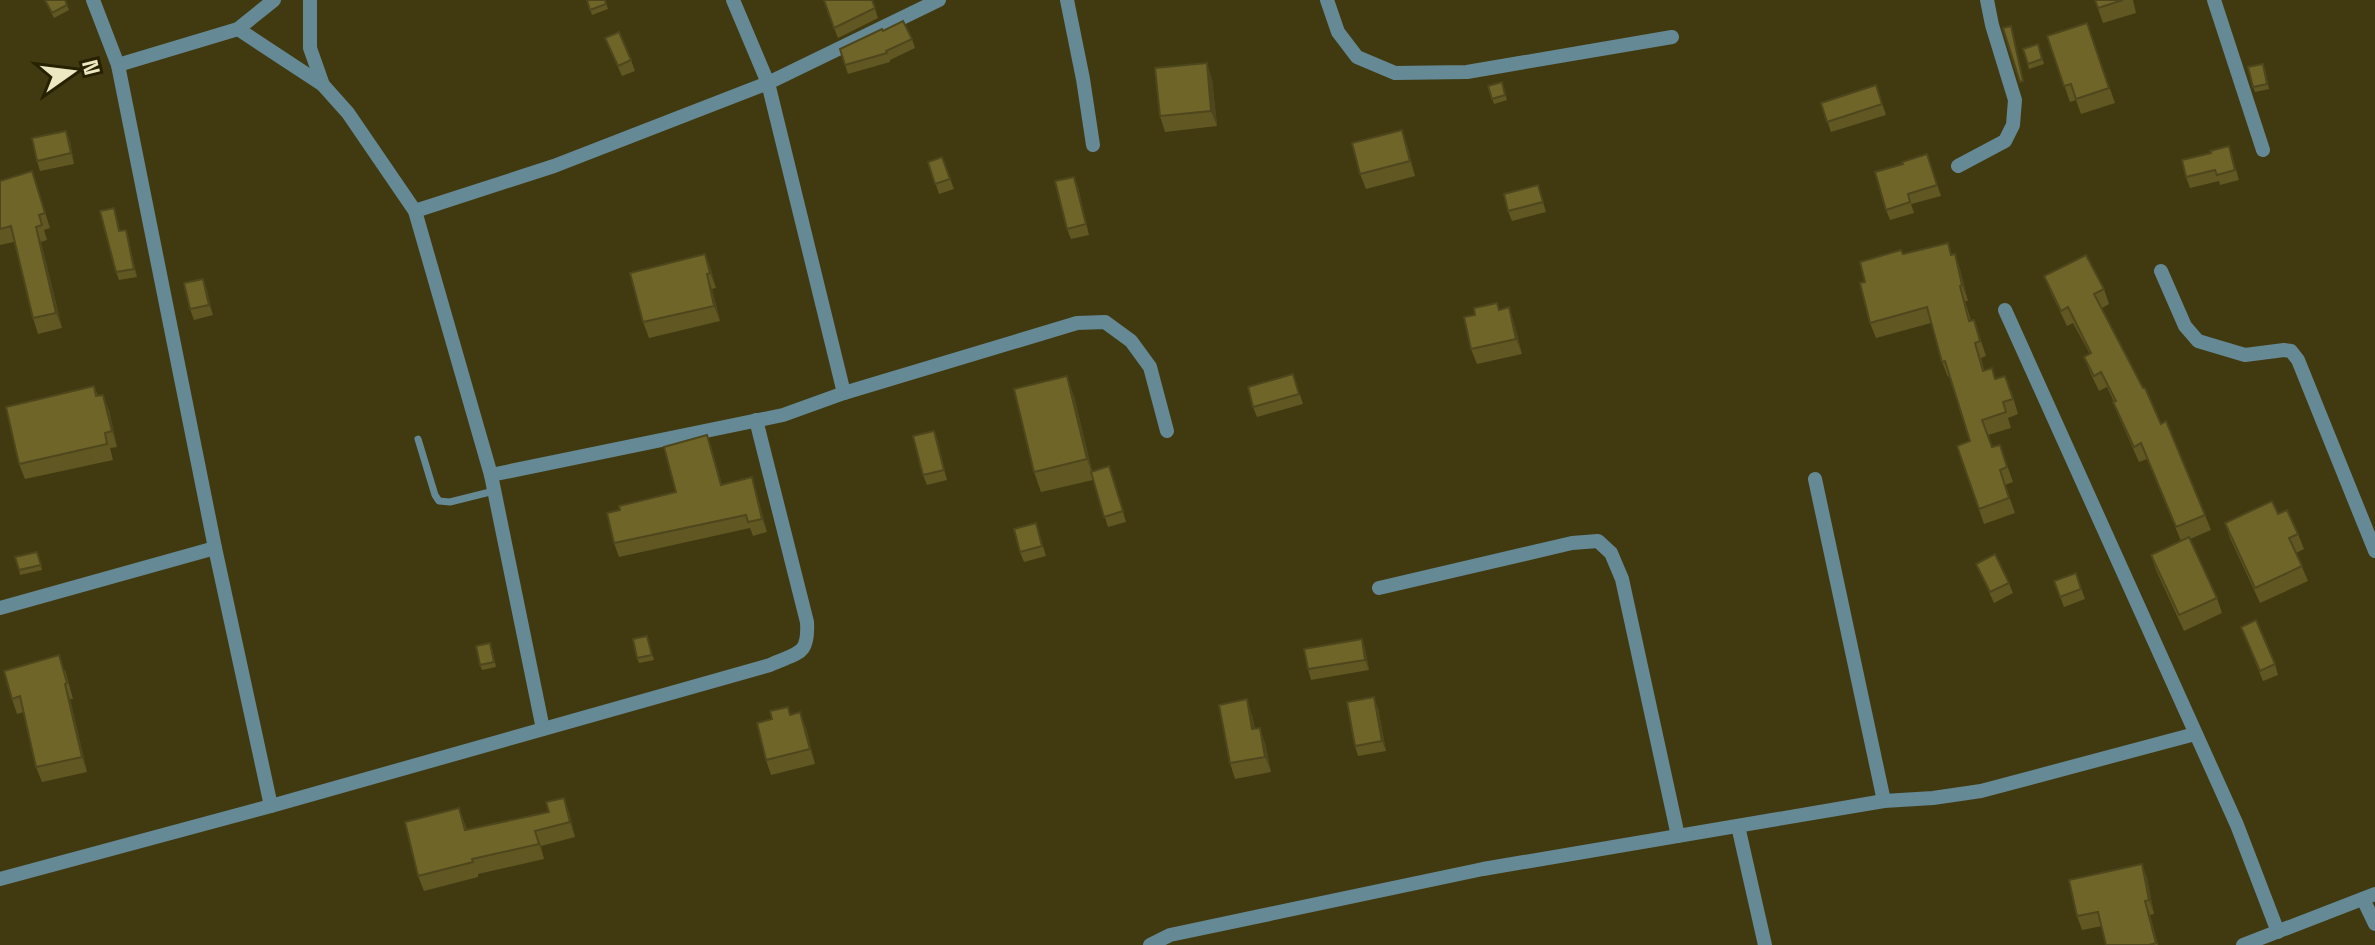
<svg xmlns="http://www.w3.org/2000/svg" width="2375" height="945" viewBox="0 0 2375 945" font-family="'Space Grotesk',sans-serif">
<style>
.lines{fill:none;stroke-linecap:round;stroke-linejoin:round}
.service{stroke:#658995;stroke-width:7}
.minor{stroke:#658995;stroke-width:14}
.wall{fill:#605723}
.shaded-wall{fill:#4e471d}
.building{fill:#706529;stroke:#4e471d;stroke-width:2}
</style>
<rect width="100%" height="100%" fill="#413a11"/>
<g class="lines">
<path class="service" d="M418 439 435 495 439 501 450 502 494 491"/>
<g class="minor">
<path d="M93 0 118 65 215 548 271 806"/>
<path d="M310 0V48L323 85"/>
<path d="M733 0 768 83 844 393"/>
<path d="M1067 0 1083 79 1093 145"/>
<path d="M1327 0 1338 32 1357 57 1395 73 1467 72 1672 37"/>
<path d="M2214 0 2263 150"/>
<path d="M238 29 323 85 348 113 415 211 491 475 543 729"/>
<path d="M118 65 238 29 274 0"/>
<path d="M1958 166 2005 141 2013 125 2015 100 1992 25 1987 0"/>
<path d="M415 211 554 166 768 83 939 0"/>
<path d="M2161 271 2185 326 2198 341 2245 355 2284 350 2291 351 2298 360 2375 551"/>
<path d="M2005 310 2237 825 2278 932"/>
<path d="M491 475 783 415 844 393 1077 323 1105 322 1131 341 1150 367 1167 431"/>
<path d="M1815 479 1884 801"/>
<path d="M1379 588 1572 543 1598 541 1611 553 1622 579 1678 836"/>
<path d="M0 608 215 548"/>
<path d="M1738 826 1765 945"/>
<path d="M0 879 271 806 770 665C798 652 809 656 807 622L756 420"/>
<path d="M2363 899 2375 924"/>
<path d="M1150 945 1170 935 1483 869 1884 801 1933 798 1981 791 2195 734"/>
<path d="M2243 945 2375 894"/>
</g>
</g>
<g class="wall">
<path d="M44 0H65L69 10 54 18Z"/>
<path d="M587 0H605L608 9 592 15Z"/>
<path d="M872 0 878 18 838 38 834 28Z"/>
<path d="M2095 0H2133L2136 13 2103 23Z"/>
<path d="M2087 23 2115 103 2081 114 2076 100 2070 102 2047 36Z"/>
<path d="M883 31 912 39 915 48 890 60V62L848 74 840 49Z"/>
<path d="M605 38 631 60 635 71 622 76Z"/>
<path d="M2038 44 2044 64 2029 69 2023 49Z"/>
<path d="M2265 69 2269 89 2255 92 2253 87Z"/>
<path d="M1212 79 1217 126 1165 132 1160 116Z"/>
<path d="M1502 82 1507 100 1494 104 1488 86Z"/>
<path d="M1876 85 1886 115 1831 132 1821 103Z"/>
<path d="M70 141 74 164 40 171 37 161Z"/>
<path d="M1407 145 1415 176 1366 189 1360 174Z"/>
<path d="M2229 146 2239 180 2220 185 2219 181 2190 188 2186 177 2211 153Z"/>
<path d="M1927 154 1941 196 1911 204 1914 213 1890 220 1886 210 1903 164Z"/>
<path d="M942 157 954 189 939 194 928 162Z"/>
<path d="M32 171 50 228 44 230 47 240 41 242 62 328 38 334 33 318 14 242 0 245V181Z"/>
<path d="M1074 177 1078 187 1089 235 1071 239 1067 229Z"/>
<path d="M1538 185 1546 212 1512 221 1508 211Z"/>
<path d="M114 208 120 231 126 230 128 237 137 277 119 280 116 272Z"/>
<path d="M705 254 716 288 712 289 720 321 649 338 643 322Z"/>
<path d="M1903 254 1953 255 1960 269 1968 301H1965L1971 321 1974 320 1986 356 1981 358 1984 370 2011 391 2018 414 2008 418 2011 428 1988 435 1992 447 2000 445 2013 482 2005 485 2015 513 1984 524 1957 446 1970 441 1949 376 1948 377 1942 362 1931 323 1876 338 1870 323 1865 282Z"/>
<path d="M2044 276 2104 289 2109 304 2102 308 2161 424 2205 515 2211 530 2190 539 2217 598 2222 613 2184 631 2156 570 2151 555 2181 541 2147 459 2139 462 2119 417 2114 402 2107 387 2099 391 2090 372 2084 357 2090 354 2073 323 2067 326 2050 291Z"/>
<path d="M203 279 213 315 194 320 190 309Z"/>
<path d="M1509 307 1514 323 1522 354 1477 364 1471 349 1500 310Z"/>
<path d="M1293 374 1303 404 1257 417 1253 407Z"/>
<path d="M94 386 98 396 109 410 117 447 110 448 113 460 25 479 19 464Z"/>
<path d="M1074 396 1092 471 1113 476 1126 522 1108 527 1093 480 1041 492 1034 472Z"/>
<path d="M934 431 947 480 927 485 923 475Z"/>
<path d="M707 435 722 485 756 491 767 532 753 536 750 528 619 557 614 543 620 510 676 492Z"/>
<path d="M2278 514 2298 534 2304 549 2296 553 2308 581 2260 603 2230 538 2225 523Z"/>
<path d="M1036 523 1046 556 1024 562 1020 552Z"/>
<path d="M37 552 42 570 20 575 19 570Z"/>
<path d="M1976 564 2009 583 2013 593 1994 603Z"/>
<path d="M2076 573 2085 599 2064 607 2054 581Z"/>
<path d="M647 636 654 660 639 663 637 658Z"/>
<path d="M2245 637 2275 664 2278 675 2263 681Z"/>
<path d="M1362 639 1365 649 1369 670 1311 680 1308 669Z"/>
<path d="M492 648 496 667 482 670 480 665Z"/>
<path d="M65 670 73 699H70L87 772 42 782 36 767 24 712 17 714 12 699Z"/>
<path d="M1378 708 1386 751 1358 756 1355 746Z"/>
<path d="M791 715 806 728 815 764 771 775 766 760Z"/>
<path d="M1252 715 1255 729 1265 743 1271 772 1235 779 1230 763Z"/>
<path d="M459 808 467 830 549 812H569L575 837 541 846 544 859 478 874V877L424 891 418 876Z"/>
<path d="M2142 864 2147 878 2154 914 2150 915 2158 945H2106L2102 926 2082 930 2077 916Z"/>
</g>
<g class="shaded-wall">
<path d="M1207 63 1212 79 1217 126 1211 111Z"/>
<path d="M1402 130 1407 145 1415 176 1410 161Z"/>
<path d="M66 131 70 141 74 164 71 153Z"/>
<path d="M1074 177 1078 187 1089 235 1086 224Z"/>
<path d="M36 227 41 242 62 328 56 313Z"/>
<path d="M126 230 128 237 137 277 134 269Z"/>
<path d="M705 254 711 269 716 288 710 273Z"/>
<path d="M1955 254 1960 269 1968 301 1962 285Z"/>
<path d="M707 274 712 289 720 321 714 306Z"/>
<path d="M203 279 207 289 213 315 209 305Z"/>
<path d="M1509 307 1514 323 1522 354 1516 339Z"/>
<path d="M1067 376 1074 396 1094 479 1087 459Z"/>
<path d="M103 395 109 410 117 447 112 431Z"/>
<path d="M934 431 938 441 947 480 944 470Z"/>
<path d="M707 435 712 449 726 499 721 485Z"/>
<path d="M752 477 756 491 767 532 762 519Z"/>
<path d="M1362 639 1365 649 1369 670 1365 660Z"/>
<path d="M65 684 70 699 87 772 82 757Z"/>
<path d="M1374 697 1378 708 1386 751 1382 741Z"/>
<path d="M1247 699 1252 715 1258 745 1252 729Z"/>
<path d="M800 712 806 728 815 764 810 749Z"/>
<path d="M1260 728 1265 743 1271 772 1265 757Z"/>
<path d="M564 798 569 812 575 837 570 822Z"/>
<path d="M535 831 541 846 544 859 539 844Z"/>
<path d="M2142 864 2147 878 2154 914 2149 900Z"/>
<path d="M2145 901 2150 915 2158 945 2156 943Z"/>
</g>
<g class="building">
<path d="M45 0H65L67 5 52 13Z"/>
<path d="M587 0H605L606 4 590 10Z"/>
<path d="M824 0H872L875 8 834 28Z"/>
<path d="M2095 0H2123L2098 8Z"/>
<path d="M903 21 912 39 886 51 887 53 845 65 840 49 882 29 883 31Z"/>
<path d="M2087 23 2109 88 2076 99 2071 84 2064 86 2047 36Z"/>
<path d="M2011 26 2023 81 2020 82 2003 28Z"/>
<path d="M619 32 631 60 618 66 605 38Z"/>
<path d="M2038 44 2042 59 2028 64 2023 49Z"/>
<path d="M1207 63 1211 111 1160 116 1155 68Z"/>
<path d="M2263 64 2267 84 2253 87 2248 67Z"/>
<path d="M1502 82 1505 95 1492 99 1488 86Z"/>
<path d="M1876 85 1882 104 1827 122 1821 103Z"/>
<path d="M1402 130 1410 161 1360 174 1352 143Z"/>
<path d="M66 131 71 153 37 161 32 138Z"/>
<path d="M2229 146 2235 170 2217 175 2215 170 2186 177 2182 160 2211 153 2210 151Z"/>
<path d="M1927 154 1937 185 1908 194 1910 202 1886 210 1875 172 1903 164 1902 162Z"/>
<path d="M942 157 950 179 935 184 928 162Z"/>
<path d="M32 171 45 213 39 215 42 225 36 227 56 313 33 318 11 226 0 229V181Z"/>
<path d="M1074 177 1086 224 1067 229 1055 181Z"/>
<path d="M1538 185 1543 202 1508 211 1504 194Z"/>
<path d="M114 208 119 231 126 230 134 269 116 272 100 211Z"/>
<path d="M1948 243 1951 255 1955 254 1962 285 1960 286 1969 321 1974 320 1980 341 1975 343 1983 371 1992 368 1995 379 2005 376 2013 399 2003 402 2006 412 1982 420 1992 447 2000 445 2007 467 2000 470 2009 498 1979 509 1957 446 1970 441 1945 361 1942 362 1927 307 1870 323 1860 283 1865 282 1860 262 1901 250 1903 254Z"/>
<path d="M705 254 710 273 707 274 714 306 643 322 630 273Z"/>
<path d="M2086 255 2104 289 2094 294 2143 388H2145L2161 424 2166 421 2205 515 2176 527 2141 443 2134 447 2113 402 2116 401 2101 372 2094 376 2084 357 2091 353 2068 307 2061 311 2044 276Z"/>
<path d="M203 279 209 305 190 309 184 283Z"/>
<path d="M1497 303 1499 310 1509 307 1516 339 1471 349 1464 317 1475 315 1474 308Z"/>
<path d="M1293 374 1299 394 1253 407 1248 387Z"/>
<path d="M1067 376 1087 459 1034 472 1014 389Z"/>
<path d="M94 386 96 396 103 395 112 431 105 433 107 444 19 464 6 407Z"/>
<path d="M934 431 944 470 923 475 913 436Z"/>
<path d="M707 435 721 485 752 477 762 519 748 522 746 515 614 543 607 513 620 510 619 506 676 492 664 447Z"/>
<path d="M1109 466 1123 511 1104 517 1091 472Z"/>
<path d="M2272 501 2278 514 2287 510 2298 534 2289 538 2302 566 2255 588 2225 523Z"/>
<path d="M1036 523 1042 546 1020 552 1014 529Z"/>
<path d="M2189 537 2217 598 2179 615 2151 555Z"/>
<path d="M37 552 41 565 19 570 15 557Z"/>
<path d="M1995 554 2009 583 1990 592 1976 564Z"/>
<path d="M2076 573 2081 589 2060 597 2054 581Z"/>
<path d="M2256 620 2275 664 2260 671 2241 627Z"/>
<path d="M647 636 652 655 637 658 633 639Z"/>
<path d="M1362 639 1365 660 1308 669 1304 649Z"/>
<path d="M490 643 494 662 480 665 476 646Z"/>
<path d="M59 655 67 683 65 684 82 757 36 767 20 696 12 699 4 671Z"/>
<path d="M1374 697 1382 741 1355 746 1347 702Z"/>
<path d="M1247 699 1252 729 1260 728 1265 757 1230 763 1219 705Z"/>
<path d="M788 707 790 715 800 712 810 749 766 760 757 723 772 719 770 711Z"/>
<path d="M564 798 570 822 535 831 539 844 472 859 473 862 418 876 405 822 459 808 465 830 549 812 546 802Z"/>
<path d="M2142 864 2149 900 2145 901 2156 943 2149 945H2106L2098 912 2077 916 2069 880Z"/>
</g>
<g transform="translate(72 72) rotate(76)" stroke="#262101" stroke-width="6" paint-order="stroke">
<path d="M0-6L14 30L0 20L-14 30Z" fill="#eee8c2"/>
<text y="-12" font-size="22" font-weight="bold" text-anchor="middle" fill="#eee8c2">N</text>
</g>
</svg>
